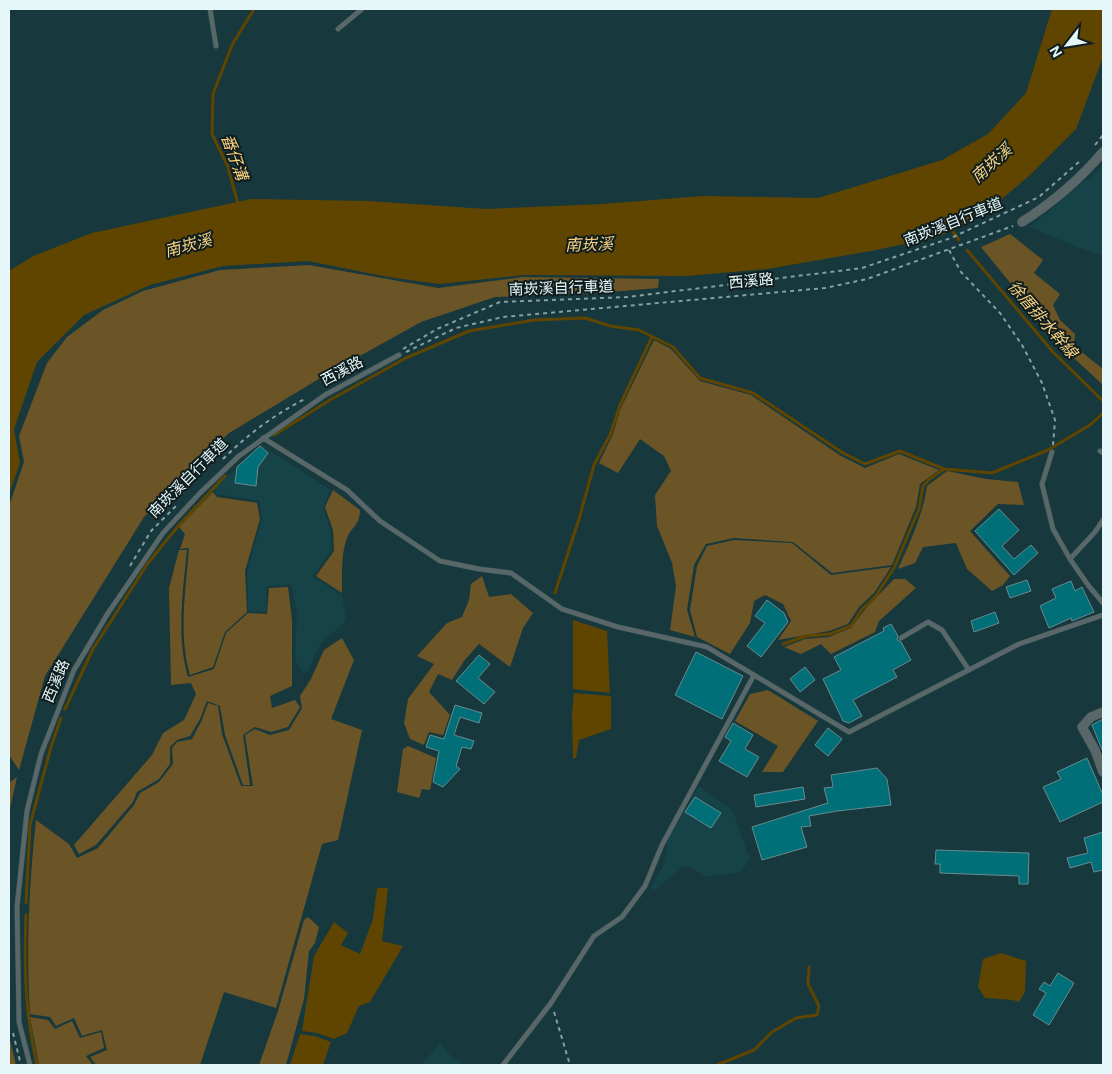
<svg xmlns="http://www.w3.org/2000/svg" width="1112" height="1074" viewBox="0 0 1112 1074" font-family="'DM Sans','Noto Sans TC',sans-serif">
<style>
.built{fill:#154348}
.green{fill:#6b5526}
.water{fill:#5f4500}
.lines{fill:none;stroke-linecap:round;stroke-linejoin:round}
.stream{stroke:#5f4500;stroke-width:3}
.building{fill:#006f78;stroke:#688b8f}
.lane-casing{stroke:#38575a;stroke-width:5.5}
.street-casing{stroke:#38575a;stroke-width:10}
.path{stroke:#87a0a3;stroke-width:2;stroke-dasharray:4 4;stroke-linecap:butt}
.lane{stroke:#596769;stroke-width:4.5}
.street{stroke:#596769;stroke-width:9}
.labels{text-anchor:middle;stroke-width:4;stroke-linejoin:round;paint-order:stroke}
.street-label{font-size:15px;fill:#e5f7f9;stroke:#0f1d1f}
.water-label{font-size:16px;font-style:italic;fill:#fad382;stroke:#0f1d1f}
</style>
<rect width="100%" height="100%" fill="#17383c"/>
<g class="built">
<path d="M1103 164V255L1095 254 1029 227 1094 174Z"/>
<path d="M261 445 331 490 323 507 330 529 332 550 313 576 342 596 346 618 343 624 320 644 309 670 303 673 295 659 297 613 291 585 267 586 266 612 248 611 247 572 262 518 259 501 217 494 214 489Z"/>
<path d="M699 786 733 811 750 859 741 872 705 877 693 868 684 866 655 890 651 888 665 862 668 838Z"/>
<path d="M440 1043 451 1056 465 1065H421Z"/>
</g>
<g class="green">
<path d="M1010 234 1043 260 1034 273 1060 294 1053 305 1060 320 1075 334 1074 346 1103 369V385L1064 349 981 247Z"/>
<path d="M309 265 438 288 523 277 659 279 658 288 598 293 495 297 421 322 322 377 229 433 144 517 45 676 19 770 9 755V506L24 462 19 436 47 363 67 337 103 310 143 291 220 270Z"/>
<path d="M654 340 671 349 700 381 751 395 841 456 865 468 899 454 939 470 920 484 916 507 892 565 832 573 793 542 734 538 706 544 694 565 687 610 695 637 670 630 676 586 672 563 657 526 655 495 671 471 664 456 640 439 618 473 599 463 613 434 620 410Z"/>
<path d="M947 471 986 479 1018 482 1024 505 998 504 970 531 1010 576 1003 585 992 591 967 569 956 543 923 547 915 563 898 569C910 542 923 515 927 486Z"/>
<path d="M333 490 360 510C360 525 352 526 347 538 341 553 342 576 342 593L316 576 334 551 333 530 325 507Z"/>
<path d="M213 492 217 497 257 503 260 519 245 571 247 612 225 632 213 667 190 675C178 634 186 589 189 548L180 549 185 534 179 527Z"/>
<path d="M734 540 792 543 831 575 891 567 874 593 859 607 848 624 829 631 778 640 791 621 783 604 765 595 754 601 750 623 730 654 697 637 690 610 697 566 707 546Z"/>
<path d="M179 550H187C183 591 176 636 188 677L214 669 226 633 248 613 267 614 269 588 288 587 292 620V686L270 696 272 708 295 700 300 707 288 727 271 732 255 727 243 735 250 785H243L225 735 220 706 207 701 200 719 190 736 177 740 170 747V764L159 779 137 792 133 802 96 845 79 854 74 845 152 755 163 733 184 720 196 694 191 683 171 685 169 588Z"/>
<path d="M482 576 489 597 511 594 533 613 523 628 510 667 479 644 464 661 452 680 438 674 429 692 450 715 443 735 429 732 424 745 410 739 404 723 408 699 434 664 417 656 447 623 462 617 469 600 471 584Z"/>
<path d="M894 579H905L916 588 879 621 875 632 831 654 821 644 801 654 784 647 805 639 829 637 851 628 866 608Z"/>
<path d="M342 638 354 660 331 719 362 730 338 840 322 844 276 1008 224 992 200 1065H96L90 1057 107 1050 102 1030 82 1036 74 1018 56 1026 50 1017 30 1014C26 949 29 885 36 820L69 844 77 858 98 848 134 805 140 793 159 782 173 764 172 748 177 742 192 739 202 720 208 703 218 706 222 734 241 786H253L245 735 255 729 270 735 289 730 302 708 300 696 311 679 324 650Z"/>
<path d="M768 690 818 721 783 772H762L778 746 735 721 750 694Z"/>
<path d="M408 746 436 758 430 790 422 789 419 798 397 792 403 749Z"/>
<path d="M17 777 9 813V783Z"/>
<path d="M308 917 319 927 315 943 309 951 304 999 286 1065H259L278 1011 304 920Z"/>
<path d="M30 1017 48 1020 55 1029 72 1021 80 1038 101 1032 104 1048 86 1056 93 1065H39Z"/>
<path d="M9 1036 16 1065H9Z"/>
</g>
<g class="water">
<path d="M1052 9H1103V57L1076 129 1030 175 983 215 938 237 871 251 767 269 687 276 524 275 439 284 388 277 308 261 223 266 150 285 84 315 37 362 14 429 20 463 9 494V271L33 256 92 233 251 199 369 201 486 209 602 204 703 196 818 198 942 160 988 134 1026 93Z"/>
<path d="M573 620 607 631 610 693 573 689Z"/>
<path d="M574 693 611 696V729L579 740 576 758H573L572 713Z"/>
<path d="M377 888H388L382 941 403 946 370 1002 359 1006 347 1033 334 1039 317 1033 302 1031 314 956 334 922 348 933 341 945 360 954 373 919Z"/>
<path d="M1001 953 1026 961 1025 992 1019 1002C1009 998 997 1000 985 998L978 987 983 959Z"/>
<path d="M300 1034 315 1036 331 1042 323 1065H290Z"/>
</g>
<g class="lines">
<g class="stream">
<path d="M238 204 228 167 212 134 213 94 232 45 254 9"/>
<path d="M950 228 959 240"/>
<path d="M967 250 1053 352 1103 401"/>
<path d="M274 435 330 400 406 358 469 331 534 320 585 318 610 326 639 330 673 347 700 378 753 393 843 453 865 464 900 451 944 469 992 473 1048 450 1090 425 1103 413"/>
<path d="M555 593 579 519 594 465 610 435 620 405 652 337"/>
<path d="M783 644 806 636 830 634 851 626 862 609 875 597 894 568 919 509 923 486 931 478 944 469"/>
<path d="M65 709 93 649 148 563 179 525 225 476"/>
<path d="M26 903 30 825 51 747 61 718"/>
<path d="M26 915C24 968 25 1013 37 1065"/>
<path d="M717 1065 754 1050 772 1032 796 1018 817 1015 819 1006 808 984 809 967"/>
</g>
</g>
<g class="building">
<path d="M260 446 268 453 258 467 256 486 235 483 237 467Z"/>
<path d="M999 509 1019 530 1002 546 1014 559 1031 545 1038 553 1014 575 975 531Z"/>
<path d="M1027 580 1031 591 1010 598 1006 587Z"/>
<path d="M1071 581 1075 591 1082 587 1094 612 1072 621 1071 618 1049 628 1040 606 1056 598 1052 589Z"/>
<path d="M767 600 784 613 788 622 761 657 747 646 765 623 755 616Z"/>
<path d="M995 612 999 623 974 632 971 621Z"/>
<path d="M891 624 898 636 897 640 901 642 911 660 893 670 897 677 853 700 862 716 849 723 843 721 823 679 841 670 834 657 884 631 883 628Z"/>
<path d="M696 652 743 676 722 719 675 695Z"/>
<path d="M479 655 490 664 478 678 495 692 484 704 456 681Z"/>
<path d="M805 667 815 680 800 692 790 679Z"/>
<path d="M455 705 482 713 479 723 460 717 454 735 474 741 471 749 462 747 456 766 460 769 443 787 433 782 439 751 426 747 430 735 444 739Z"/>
<path d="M1103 719V752L1092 725Z"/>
<path d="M733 723 753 735 745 749 759 757 747 777 719 761 731 741 725 737Z"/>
<path d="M828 728 842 739 828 756 815 745Z"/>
<path d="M1087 758 1103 795V802L1060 822 1043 787 1061 779 1057 772Z"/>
<path d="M877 768 887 779 891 805 837 811 809 816 811 826 801 827 807 847 762 860 752 827 828 803 824 788 833 787 831 775Z"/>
<path d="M803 787 805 799 756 807 754 795Z"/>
<path d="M695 797 721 813 711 828 685 812Z"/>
<path d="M1103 832V870L1094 872 1091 862 1070 868 1067 858 1088 853 1084 838Z"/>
<path d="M936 850 1029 853 1028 884H1019V876L940 873V864H935Z"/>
<path d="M1058 973 1074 983 1049 1025 1033 1015 1046 993 1039 989 1044 982 1050 986Z"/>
</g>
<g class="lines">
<g class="lane-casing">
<g id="lane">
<path d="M210 9 216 46"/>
<path d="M338 29 362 9"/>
<path d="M263 438 347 490 380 521 440 561 479 569 511 573 562 609 618 627 707 647 754 675"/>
<path d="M1100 451 1103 453"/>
<path d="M1052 452 1042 484 1053 529 1070 559"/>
<path d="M1103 520 1095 532 1070 559 1088 585 1103 603"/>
<path d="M901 638 928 622 942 630 969 670"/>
<path d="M30 1065 19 1022 17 907 27 811 41 754 74 670 108 613 163 533 200 493 239 456 325 395 399 355"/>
<path d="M503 1065 551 1003 594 936 622 917 645 886 662 845 754 675 849 732 1019 644 1103 615"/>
</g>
</g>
<g class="street-casing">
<g id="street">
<path d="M1022 222C1052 203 1080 179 1103 152"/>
<path d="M1103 712 1091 717 1082 727 1095 750 1103 772"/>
</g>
</g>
<g class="path">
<path d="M1095 145 1103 135"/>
<path d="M949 250 961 272 1000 313 1022 345 1042 383 1055 420 1053 445"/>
<path d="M403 349 437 329 500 302 628 297 862 268 951 238 1039 197 1080 161"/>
<path d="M406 352 456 328 503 317 825 288 867 279 1013 226"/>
<path d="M223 459C247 435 275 414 305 399"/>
<path d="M130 566 151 531 177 505"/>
<path d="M554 1012 570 1065"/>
<path d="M13 1033 21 1065"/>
</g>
<use href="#lane" class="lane"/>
<use href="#street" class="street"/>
</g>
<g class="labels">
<g class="street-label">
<text transform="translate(953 222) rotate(-22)" y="5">南崁溪自行車道</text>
<text transform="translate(751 281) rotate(-5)" y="5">西溪路</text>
<text transform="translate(561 288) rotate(-2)" y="5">南崁溪自行車道</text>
<text transform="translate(342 371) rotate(-28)" y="5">西溪路</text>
<text transform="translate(188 478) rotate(-45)" y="5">南崁溪自行車道</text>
<text transform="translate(56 681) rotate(-67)" y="5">西溪路</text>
</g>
<g class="water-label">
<text transform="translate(235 157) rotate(70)" y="6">番仔溝</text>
<text transform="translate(991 163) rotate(-42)" y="6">南崁溪</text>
<text transform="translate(589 244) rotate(-2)" y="6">南崁溪</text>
<text transform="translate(188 245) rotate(-15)" y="6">南崁溪</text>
<text transform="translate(1043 319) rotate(49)" y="6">徐厝排水幹線</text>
</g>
</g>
<rect width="1112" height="1074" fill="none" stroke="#e5f7f9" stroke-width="20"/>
<g transform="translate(1067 45) rotate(239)" stroke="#0f1d1f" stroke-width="4" paint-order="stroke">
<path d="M0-4L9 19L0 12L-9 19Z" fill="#e5f7f9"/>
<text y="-8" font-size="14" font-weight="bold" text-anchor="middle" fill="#e5f7f9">N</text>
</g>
</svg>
